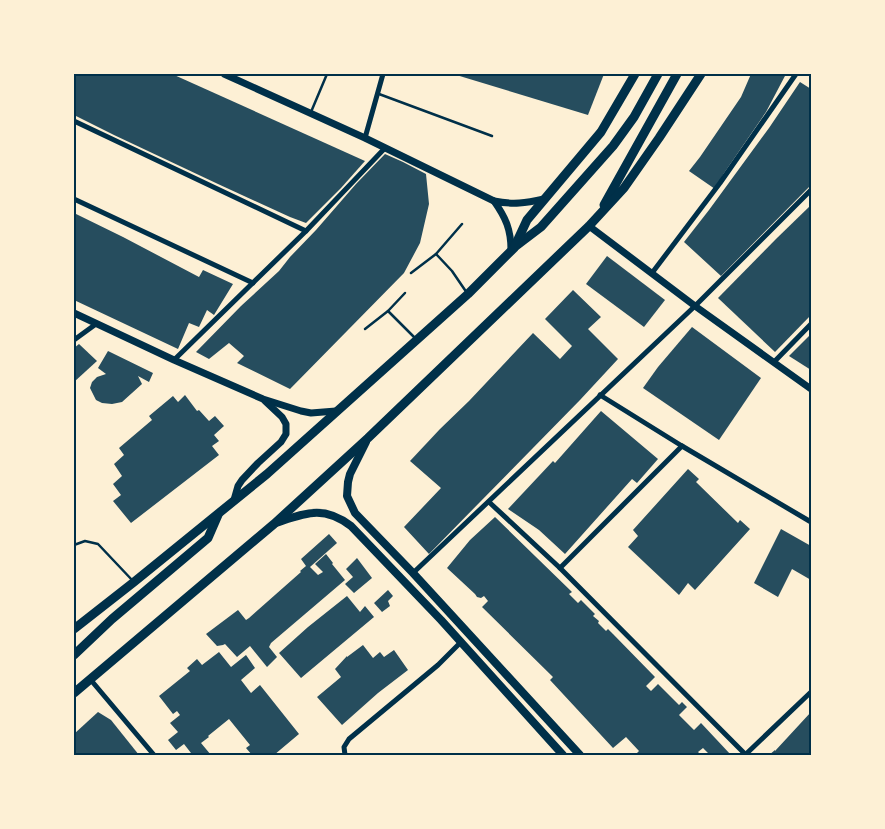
<svg xmlns="http://www.w3.org/2000/svg" width="885" height="829" viewBox="0 0 885 829" font-family="Commissioner,sans-serif">
<style>
.building{fill:#264d5e}
.lines{fill:none;stroke-linecap:round;stroke-linejoin:round}
.service{stroke:#003049;stroke-width:2.5}
.minor{stroke:#003049;stroke-width:5}
.tertiary{stroke:#003049;stroke-width:7}
.secondary{stroke:#003049;stroke-width:8}
.trunk{stroke:#003049;stroke-width:9}
.neatline{fill:none;stroke:#003049;stroke-width:2}
</style>
<rect width="100%" height="100%" fill="#fdf0d5"/>
<g class="building">
<path d="M75 74H172L365 161 341 188 306 223 290 217 218 184 114 135 74 115V75Z"/>
<path d="M453 74H604L588 115Z"/>
<path d="M751 74H786L766 112 724 173 715 189 689 171 700 157 741 97Z"/>
<path d="M800 82 811 89V185L721 276 684 242 709 210 769 128Z"/>
<path d="M385 154 403 162 426 174 429 204 420 243 404 273 290 389 237 363 244 356 229 343 209 359 196 352 241 306 279 271 290 257 316 230 356 184Z"/>
<path d="M811 205V315L775 352 718 298 776 239Z"/>
<path d="M74 213 123 237 199 277 203 270 233 284 214 315 207 310 199 327 189 323 178 349 74 300Z"/>
<path d="M607 256 665 300 644 327 586 284Z"/>
<path d="M573 290 601 317 588 329 618 359 580 400 429 554 404 527 441 488 410 461 440 429 469 401 533 333 560 359 572 346 545 319Z"/>
<path d="M692 327 761 378 719 440 643 388 658 367Z"/>
<path d="M811 334V370L789 356Z"/>
<path d="M79 344 97 361 74 382V348Z"/>
<path d="M108 351 153 373 149 382 138 376 142 384 122 402 112 404 102 403 96 400 90 388 92 382 97 377 106 374 98 368Z"/>
<path d="M185 395 197 411 199 410 209 421 215 416 224 426 214 435 219 441 212 446 219 455 131 523 113 501 121 495 113 484 122 476 114 464 124 455 119 448 152 420 149 416 173 396 178 402Z"/>
<path d="M601 411 658 459 637 483 632 479 565 554 539 530 508 509 553 461 555 463Z"/>
<path d="M688 469 699 479 696 482 738 523 740 520 750 529 695 590 688 583 679 595 628 547 638 536 633 530Z"/>
<path d="M495 517 572 592 569 594 578 603 581 600 595 614 593 616 599 621 598 623 606 631 608 629 613 634 655 677 646 686 651 691 658 684 679 705 682 702 687 707 679 715 694 730 701 723 731 755H710L703 748 698 752 701 755H635L639 751 626 737 613 748 550 680 553 677 482 607 488 601 484 596 481 598 477 597 475 594 447 568 470 540Z"/>
<path d="M781 529 811 546V580L792 569 778 597 754 583Z"/>
<path d="M329 534 337 543 310 567 318 575 323 572 315 564 326 554 333 563 332 564 345 580 271 643 269 647 277 657 267 667 250 646 237 657 225 644 223 645 217 646 206 634 238 610 246 620 249 618 301 572 300 571 306 566 301 559Z"/>
<path d="M357 558 372 578 354 593 345 584 353 577 346 569Z"/>
<path d="M388 590 393 596 388 601 390 606 382 612 374 603Z"/>
<path d="M347 596 360 612 365 606 374 617 301 678 279 653 308 627Z"/>
<path d="M363 645 373 658 380 652 384 657 394 650 408 670 378 693 342 725 317 697 341 677 335 669 347 656V657Z"/>
<path d="M219 652 231 667 246 655 255 668 241 680 251 693 260 685 299 734 274 755H252L246 748 250 745 229 719 208 736 209 737 201 743 211 755H188L191 753 184 744 176 750 168 740 178 732 170 723 180 715 177 711 173 714 159 696 190 671 187 668 197 659 202 665Z"/>
<path d="M98 712 111 720 139 755H74V734Z"/>
<path d="M811 712V755H769L775 750V751Z"/>
</g>
<g class="lines">
<g class="service">
<path d="M379 94 492 136"/>
<path d="M311 112 327 74"/>
<path d="M436 254 452 271 467 293"/>
<path d="M411 273 436 254 462 224"/>
<path d="M388 311 415 338"/>
<path d="M365 329 388 311 405 293"/>
<path d="M74 545 85 541 98 544 133 581"/>
</g>
<g class="minor">
<path d="M74 121 306 231"/>
<path d="M365 138 383 74"/>
<path d="M74 199 253 283"/>
<path d="M652 273 720 183 796 74"/>
<path d="M74 340 96 324"/>
<path d="M174 360 306 231 385 148"/>
<path d="M774 362 811 324"/>
<path d="M600 395 682 446 811 522"/>
<path d="M489 502 560 568 746 755"/>
<path d="M560 568 682 446"/>
<path d="M413 573 695 306 811 190"/>
<path d="M90 679 154 755"/>
<path d="M345 755 344 747 349 739 438 665 461 642"/>
<path d="M745 755 811 692"/>
</g>
<g class="tertiary">
<path d="M224 74 365 138 494 201C513 205 526 203 544 199"/>
<path d="M494 201C506 218 511 230 511 250"/>
<path d="M589 226 695 306 811 389"/>
<path d="M74 313 174 360 263 399 301 411 311 413 336 411"/>
<path d="M234 500 238 486 242 480 258 463 281 442 286 434V424L282 417 265 401"/>
</g>
<g class="secondary">
<path d="M366 442 350 474 348 482 347 496 355 513 413 573 580 755"/>
<path d="M276 523C306 513 323 505 351 526L441 620 563 755"/>
</g>
<g class="trunk">
<path d="M604 205 677 74"/>
<path d="M516 246 541 227 613 146 634 117 658 74"/>
<path d="M74 629 134 582 267 474 468 294 514 248 527 220 601 132 635 74"/>
<path d="M74 655 112 619 208 538 218 515"/>
<path d="M74 693 274 524 368 438 589 226 624 188 659 138 701 74"/>
</g>
</g>
<rect width="885" height="829" fill="none" stroke="#fdf0d5" stroke-width="150"/>
<rect x="75" y="75" width="735" height="679" class="neatline"/>
</svg>
